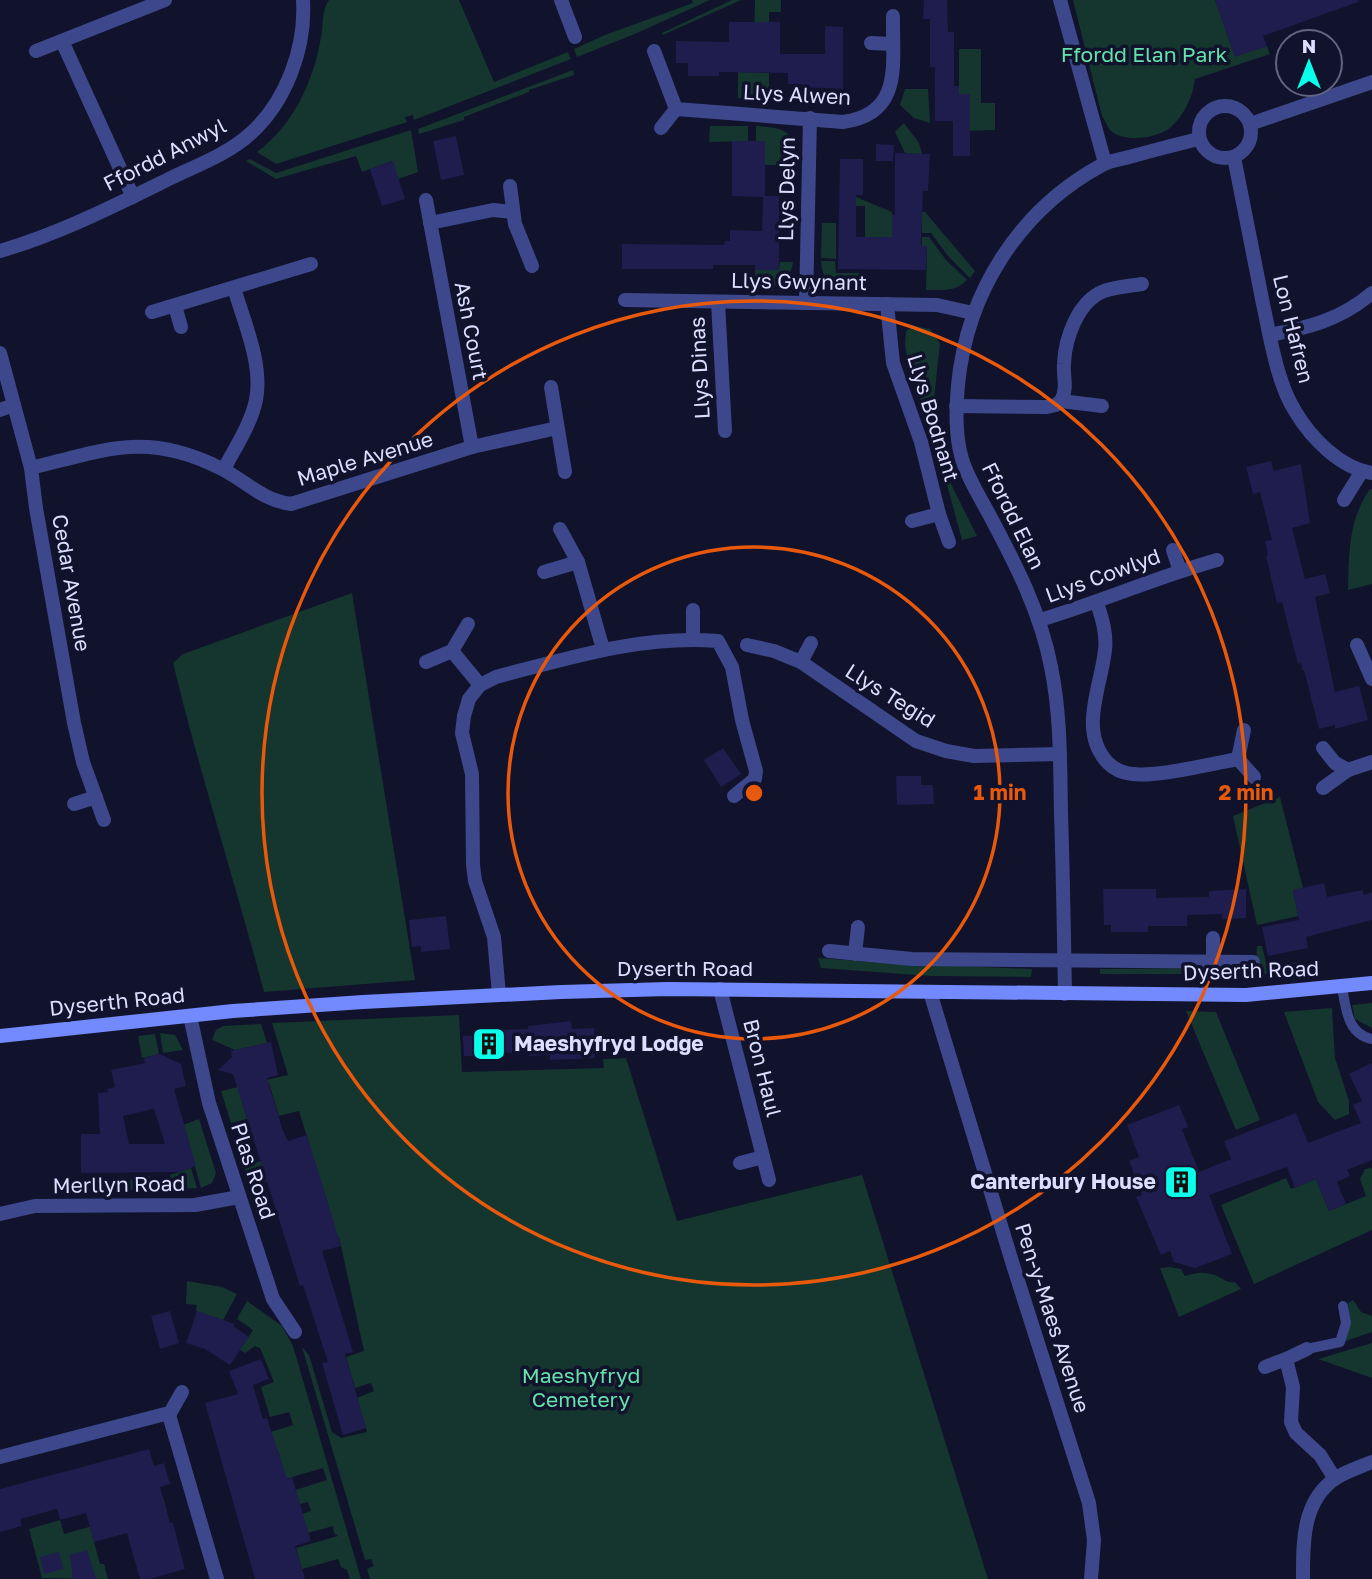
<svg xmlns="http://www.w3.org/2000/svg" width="1372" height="1579" viewBox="0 0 1372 1579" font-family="'Golos Text',sans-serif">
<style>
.green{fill:#14362e}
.building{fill:#1e1d4d;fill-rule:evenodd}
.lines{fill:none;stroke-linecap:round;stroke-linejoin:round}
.service{stroke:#3c488b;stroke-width:10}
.minor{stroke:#3c488b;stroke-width:14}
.tertiary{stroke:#3c488b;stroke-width:14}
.secondary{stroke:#738aff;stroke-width:14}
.ring{fill:none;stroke:#e8590c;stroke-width:3.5}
.labels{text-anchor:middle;stroke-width:7;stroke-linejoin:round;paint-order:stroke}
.park-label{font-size:21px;fill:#65e2ab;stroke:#11122c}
.street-label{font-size:21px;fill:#dcdeff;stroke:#11122c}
.poi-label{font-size:21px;font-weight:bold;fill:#dcdeff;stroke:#11122c;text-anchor:start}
.centre{fill:#e8590c;stroke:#11122c;stroke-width:3.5}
.ring-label{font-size:21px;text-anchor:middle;font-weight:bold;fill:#e8590c;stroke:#11122c;stroke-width:7;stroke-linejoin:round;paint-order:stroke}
</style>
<rect width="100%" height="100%" fill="#11122c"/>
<g class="green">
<path d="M329 0H459L494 82 568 52 571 59 414 120 413 115 405 117 407 122 276 164 257 152C293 126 314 80 321 37 324 24 321 11 329 0Z"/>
<path d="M692 0H710L637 33 577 57 574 49 605 35 693 3Z"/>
<path d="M732 0H741L663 35 662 33Z"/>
<path d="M755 0H781V12H769V35L754 38Z"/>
<path d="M1073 0H1215L1235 56 1267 46 1270 54 1195 79C1193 97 1184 115 1171 127 1158 139 1123 143 1110 130 1107 126 1105 120 1102 116Z"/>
<path d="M959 49H981V103H995V130L959 131 970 116V94H959Z"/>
<path d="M573 70 574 75 529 90V92L464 117V120L419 134 418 129Z"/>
<path d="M738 72 769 73V98H738Z"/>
<path d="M905 89H928L930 123 914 118 900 105Z"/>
<path d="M904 123 919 143 922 154 905 153 895 132Z"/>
<path d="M710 126H748V141L709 142Z"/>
<path d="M756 126C790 128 794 132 794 165H765V142L756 141Z"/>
<path d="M411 130 418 172 398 179 392 161 362 172 356 156 276 179 246 161 250 159 276 173Z"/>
<path d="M856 197 892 212 894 246 865 237V206H856Z"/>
<path d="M922 212H925L975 271 970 278 948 256 931 233H922Z"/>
<path d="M822 223H836V259L821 258Z"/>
<path d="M922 237H929L946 260 967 280C955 292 943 290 926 290L927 247 922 246Z"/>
<path d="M821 261H835L836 273H865V289C843 289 822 288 821 261Z"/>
<path d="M780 262H793C790 284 775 288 755 288V270H779Z"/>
<path d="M914 326 930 329 940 344 932 416 927 417 908 366 905 343 906 331Z"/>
<path d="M949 480 977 536 962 540 946 481Z"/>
<path d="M1370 489H1372V584L1348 590C1349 553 1348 520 1370 489Z"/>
<path d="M352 593 415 980 264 992C235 882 200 774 173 663L183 654Z"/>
<path d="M1280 797 1303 888 1293 890 1298 916 1257 925 1233 816Z"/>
<path d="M1257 946H1262L1269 974H1100V969L1256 968Z"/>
<path d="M818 958 886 963 1032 969 1031 977 931 976 821 968Z"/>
<path d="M1302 962 1309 964 1312 968 1308 976 1296 979 1277 978 1276 969 1291 963Z"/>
<path d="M1372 1003V1028L1355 1019 1352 1005Z"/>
<path d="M1332 1008 1335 1058 1349 1101V1114L1335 1120 1318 1102 1284 1012Z"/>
<path d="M1186 1011 1216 1012 1260 1120 1236 1130Z"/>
<path d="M459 1015 462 1072 604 1068 603 1059 626 1058 677 1221 862 1175 988 1579H370L367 1569 374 1566 371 1559 365 1560 302 1347 309 1355 332 1432 341 1438 367 1432 357 1398 374 1391 371 1383 355 1388 346 1357 364 1351 339 1237 322 1241 324 1251 298 1259 330 1211 299 1111 279 1116 269 1083 239 1092 247 1119 231 1123 221 1091 288 1075 272 1023Z"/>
<path d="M261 1024 267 1043 235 1050 212 1040 216 1030 223 1026Z"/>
<path d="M160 1033 175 1035 183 1050 163 1053Z"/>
<path d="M155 1034 159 1054 142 1058 138 1036Z"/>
<path d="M199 1119 216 1173 212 1183 201 1188 183 1125Z"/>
<path d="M261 1161 267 1181 250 1187 244 1166Z"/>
<path d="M191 1168 197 1188 174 1189 170 1175Z"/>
<path d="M1372 1168V1230L1254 1284 1221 1205 1286 1178 1291 1189 1316 1179 1329 1211 1366 1196 1360 1179 1365 1169Z"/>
<path d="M146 1175 156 1179 164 1189 123 1190 132 1179Z"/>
<path d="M1170 1267 1181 1269 1185 1276C1197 1272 1207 1271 1219 1277 1225 1280 1227 1283 1235 1282L1241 1289 1179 1317 1160 1268Z"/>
<path d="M187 1281 222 1287 237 1294 223 1320 196 1311 197 1305 186 1304Z"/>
<path d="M1353 1300 1361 1312 1372 1316V1332L1343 1342 1350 1318 1348 1303Z"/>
<path d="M247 1301 282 1326 293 1346 361 1579H350L347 1570 341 1567 338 1559 302 1569 296 1548 338 1536 334 1533 333 1526 294 1537 276 1522 311 1511 308 1502 287 1508 283 1494 327 1480 323 1468 272 1483 282 1464 278 1450 266 1454 258 1436 293 1425 289 1412 270 1417 261 1387 274 1382 260 1348 255 1346 245 1353 240 1350 253 1330 237 1319Z"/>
<path d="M1372 1343V1378L1318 1359Z"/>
<path d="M163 1497 167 1511 99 1530 90 1527 100 1564H104L108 1579 42 1578 29 1529 60 1520 64 1534 89 1527Z"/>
</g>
<g class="building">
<path d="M924 0H947L948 32H954V86H959V94H970V156H953V121H935V67H930V19H923Z"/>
<path d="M1215 0H1358V2L1263 36 1267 46 1235 57Z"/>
<path d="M729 22H780V54H825V26L843 27V89L802 87V84H788V73L719 72V76H688V63H676V41L729 42Z"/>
<path d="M456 136 464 175 441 180 433 141Z"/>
<path d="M732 141H765V196H779V270H755V265H713V269H622V244L724 245 725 241H730V230L762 231 763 197 732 196Z"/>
<path d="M876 144 894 145 893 161H876Z"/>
<path d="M895 153 930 154 928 191H923L921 246H927L926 270 838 269 840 159H863V195H856V237H892V214L895 215Z"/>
<path d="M393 161 405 199 382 206 370 169Z"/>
<path d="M1271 461 1274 471 1301 464 1310 523 1292 528 1305 579 1325 574 1330 593 1315 597 1335 692 1359 686 1368 720 1335 729V725L1319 729 1304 670H1302L1301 663 1298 664 1282 602 1277 603 1266 556 1268 555 1265 541 1272 540 1260 492 1253 494 1246 467Z"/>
<path d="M723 748 741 774 721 787 704 760Z"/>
<path d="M896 776H921V785H933L934 804 897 805Z"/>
<path d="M1324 883 1327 897 1363 890 1364 895 1372 892V920L1306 937 1308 948 1268 956 1262 927 1299 920 1293 890Z"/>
<path d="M1103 889H1156V898L1209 897V891L1246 889V918L1222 919V914L1187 915V926H1148V932H1111V925H1104Z"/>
<path d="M446 916 450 949 421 952V946L412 947 409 920Z"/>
<path d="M571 1021 572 1029 594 1028 595 1058 550 1060V1055L529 1056V1052L498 1053V1056H464L463 1036 482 1035V1030L528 1029V1026Z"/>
<path d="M271 1042 278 1075 267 1078 283 1131 288 1141 307 1135 341 1246 322 1251 353 1352 345 1354 366 1428 343 1435 322 1363 328 1362 303 1285 300 1286 233 1074 218 1070 232 1057 231 1051Z"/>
<path d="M160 1054 181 1064 186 1086 174 1089 196 1166 179 1172 81 1173V1134H100L98 1093 108 1092 107 1089 115 1087 111 1070 145 1063 144 1058ZM154 1109 165 1144H129L123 1116Z"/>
<path d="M1372 1063V1160L1347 1170 1350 1176 1337 1182 1346 1204 1329 1211 1316 1179 1295 1188 1287 1167 1209 1195 1232 1254 1195 1268 1174 1262 1170 1251 1161 1255 1136 1197 1142 1195 1129 1161 1139 1157 1127 1125 1179 1105 1188 1127 1182 1129 1199 1172 1231 1159 1224 1141 1296 1113 1308 1143 1361 1123 1353 1105 1362 1101 1349 1074Z"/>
<path d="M170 1311 179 1343 160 1349 151 1316Z"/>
<path d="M197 1311 235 1324 233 1326 249 1337 230 1365 205 1349 186 1343Z"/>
<path d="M261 1359 269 1379 253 1385 263 1419 267 1418 287 1479 292 1477 311 1541 295 1546 305 1579H255L205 1403 238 1394 229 1371Z"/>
<path d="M149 1449 154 1466 164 1463 170 1484 160 1487 170 1523H173L185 1569 149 1579H140L127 1533 94 1542 86 1513 60 1520 57 1509 20 1519 22 1526 0 1532V1489Z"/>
<path d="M87 1550 96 1579H73L70 1555Z"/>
<path d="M59 1552 63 1569 44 1574 40 1557Z"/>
</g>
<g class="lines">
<g class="service">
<path d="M1342 987C1346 1008 1347 1034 1372 1039"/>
<path d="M1307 1349 1340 1342 1346 1323 1343 1306"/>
</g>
<g class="minor">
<path d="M561 0 575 37"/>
<path d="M1060 0 1105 163"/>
<path d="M62 41 133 197"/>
<path d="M871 43 892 44"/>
<path d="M36 51 165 0"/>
<path d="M654 51 676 109 843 122C904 114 892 63 893 16"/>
<circle cx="1225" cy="132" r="26"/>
<path d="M1250 124 1372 82"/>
<path d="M661 128 676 109"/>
<path d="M1234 157C1244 206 1253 255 1263 304 1270 336 1277 383 1295 411 1311 438 1340 468 1372 473"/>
<path d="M510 186 515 224 532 266"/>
<path d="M426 200 472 447"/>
<path d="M430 223 493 210 512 212"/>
<path d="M0 251C59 234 116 205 171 178 198 165 228 154 250 134 286 102 306 48 303 0"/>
<path d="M625 300 937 305 973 313"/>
<path d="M718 302 725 431"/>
<path d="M806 303 810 118"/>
<path d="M887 304 893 363 921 442 939 514 949 542"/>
<path d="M175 306 181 327"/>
<path d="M152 312 311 264"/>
<path d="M1270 335C1310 327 1340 320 1372 293"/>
<path d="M0 353 31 468 36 508 74 723 83 762 104 820"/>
<path d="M551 387 565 472"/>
<path d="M1061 401C1068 388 1063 378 1064 364 1065 338 1078 301 1104 291 1116 287 1130 286 1142 284"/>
<path d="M1061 401 1102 406"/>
<path d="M956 406 1047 407 1056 405 1061 401"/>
<path d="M0 410 14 405"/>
<path d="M31 468C105 450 146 431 220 468 245 480 261 500 291 504L472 447 557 428"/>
<path d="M224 469C235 448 251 424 256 400 263 364 244 322 234 288"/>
<path d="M1344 500 1362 471"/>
<path d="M912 521 939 514"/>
<path d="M560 529 578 562 603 649"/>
<path d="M1173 550 1180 571"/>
<path d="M544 572 578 562"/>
<path d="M1097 603C1102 618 1107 634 1105 650 1101 688 1078 731 1108 763 1114 769 1123 773 1132 774 1159 777 1210 764 1238 759"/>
<path d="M693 610V639"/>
<path d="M1040 620C1100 602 1157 577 1217 560"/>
<path d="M747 645 774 651 801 662 916 741 946 751 974 756 1060 754"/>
<path d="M1357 645 1372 679"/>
<path d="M452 651 480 685"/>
<path d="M426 662 452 651 468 624"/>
<path d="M801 662 811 643"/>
<path d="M1244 730 1238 759 1254 777"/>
<path d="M1323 748 1335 763 1348 770 1372 762"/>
<path d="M1323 788 1348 770"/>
<path d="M74 804 96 797"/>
<path d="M1213 938V962"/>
<path d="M829 951 912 959 1253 962"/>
<path d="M855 954 858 927"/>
<path d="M720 989 769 1180"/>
<path d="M1065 994C1064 934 1063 874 1061 814 1060 765 1061 715 1051 667 1041 613 1015 563 990 516 980 497 968 479 962 459 955 435 956 410 958 385 967 292 1019 210 1102 165 1111 160 1123 159 1133 156 1155 150 1177 144 1199 139"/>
<path d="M499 995 494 937 475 881 473 865 472 774 462 733 464 716 469 699 480 685 496 677C569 658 641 635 718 641L732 667 742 720 756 771 755 779 734 796"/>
<path d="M190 1016 209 1103 273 1299 295 1332"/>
<path d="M740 1163 763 1157"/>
<path d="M0 1214 35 1206 195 1205 239 1197"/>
<path d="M1307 1349 1286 1359 1293 1387 1291 1422 1296 1433 1320 1455 1335 1479"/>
<path d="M1265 1367 1286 1359"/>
<path d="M169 1415 182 1392"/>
<path d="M0 1457 165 1414 169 1415 217 1579"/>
<path d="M1303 1579C1303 1542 1302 1501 1336 1478 1347 1471 1360 1467 1372 1462"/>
</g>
<path class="tertiary" d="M930 992 1013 1265 1089 1503 1094 1540 1091 1579"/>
<path class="secondary" d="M0 1036 233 1011 363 1002 561 992 668 989 1246 995 1372 983"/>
</g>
<g class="ring">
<circle cx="754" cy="793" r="246"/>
<circle cx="754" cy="793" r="492"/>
</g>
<defs>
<g id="building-square" transform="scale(1.75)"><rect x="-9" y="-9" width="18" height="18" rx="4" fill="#08ffe9" stroke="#11122c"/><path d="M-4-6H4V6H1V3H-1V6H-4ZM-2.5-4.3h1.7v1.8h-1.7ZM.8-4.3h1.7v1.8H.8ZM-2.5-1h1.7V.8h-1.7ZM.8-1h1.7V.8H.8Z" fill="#111"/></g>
</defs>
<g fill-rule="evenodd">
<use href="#building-square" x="489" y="1044"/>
<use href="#building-square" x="1181" y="1182"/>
</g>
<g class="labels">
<g class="park-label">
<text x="1144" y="62">Ffordd Elan Park</text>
<text x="581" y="1383">Maeshyfryd<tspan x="581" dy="24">Cemetery</tspan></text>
</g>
<g class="street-label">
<text transform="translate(797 95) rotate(3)" y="7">Llys Alwen</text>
<text transform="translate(165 155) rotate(-27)" y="7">Ffordd Anwyl</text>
<text transform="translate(787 189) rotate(-89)" y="7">Llys Delyn</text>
<text transform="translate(799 282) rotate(1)" y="7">Llys Gwynant</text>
<text transform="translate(1293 329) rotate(76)" y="7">Lon Hafren</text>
<text transform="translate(471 331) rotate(79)" y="7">Ash Court</text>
<text transform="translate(700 368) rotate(-93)" y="7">Llys Dinas</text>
<text transform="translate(933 418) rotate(73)" y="7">Llys Bodnant</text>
<text transform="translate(365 459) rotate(-17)" y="7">Maple Avenue</text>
<text transform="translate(1013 516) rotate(64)" y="7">Ffordd Elan</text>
<text transform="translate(1103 576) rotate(-20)" y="7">Llys Cowlyd</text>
<text transform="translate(71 583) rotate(80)" y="7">Cedar Avenue</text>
<text transform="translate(890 696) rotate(32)" y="7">Llys Tegid</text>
<text x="685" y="976">Dyserth Road</text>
<text transform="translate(1251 971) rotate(-2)" y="7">Dyserth Road</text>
<text transform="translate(117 1002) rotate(-6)" y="7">Dyserth Road</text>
<text transform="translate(762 1068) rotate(76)" y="7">Bron Haul</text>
<text transform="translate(253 1171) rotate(72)" y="7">Plas Road</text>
<text transform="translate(119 1185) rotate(-1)" y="7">Merllyn Road</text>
<text transform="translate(1052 1318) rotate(72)" y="7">Pen-y-Maes Avenue</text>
</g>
<g class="poi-label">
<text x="514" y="1051">Maeshyfryd Lodge</text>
<text x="1156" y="1189" text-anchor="end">Canterbury House</text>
</g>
</g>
<circle cx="754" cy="793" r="10" class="centre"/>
<g class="ring-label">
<text x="1000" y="800">1 min</text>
<text x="1246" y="800">2 min</text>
</g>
<g transform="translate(1309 63)"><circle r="33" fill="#11122c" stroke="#626480" stroke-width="2"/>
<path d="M0-5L12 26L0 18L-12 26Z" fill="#08ffe9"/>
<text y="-10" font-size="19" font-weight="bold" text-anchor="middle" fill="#dcdeff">N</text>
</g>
</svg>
